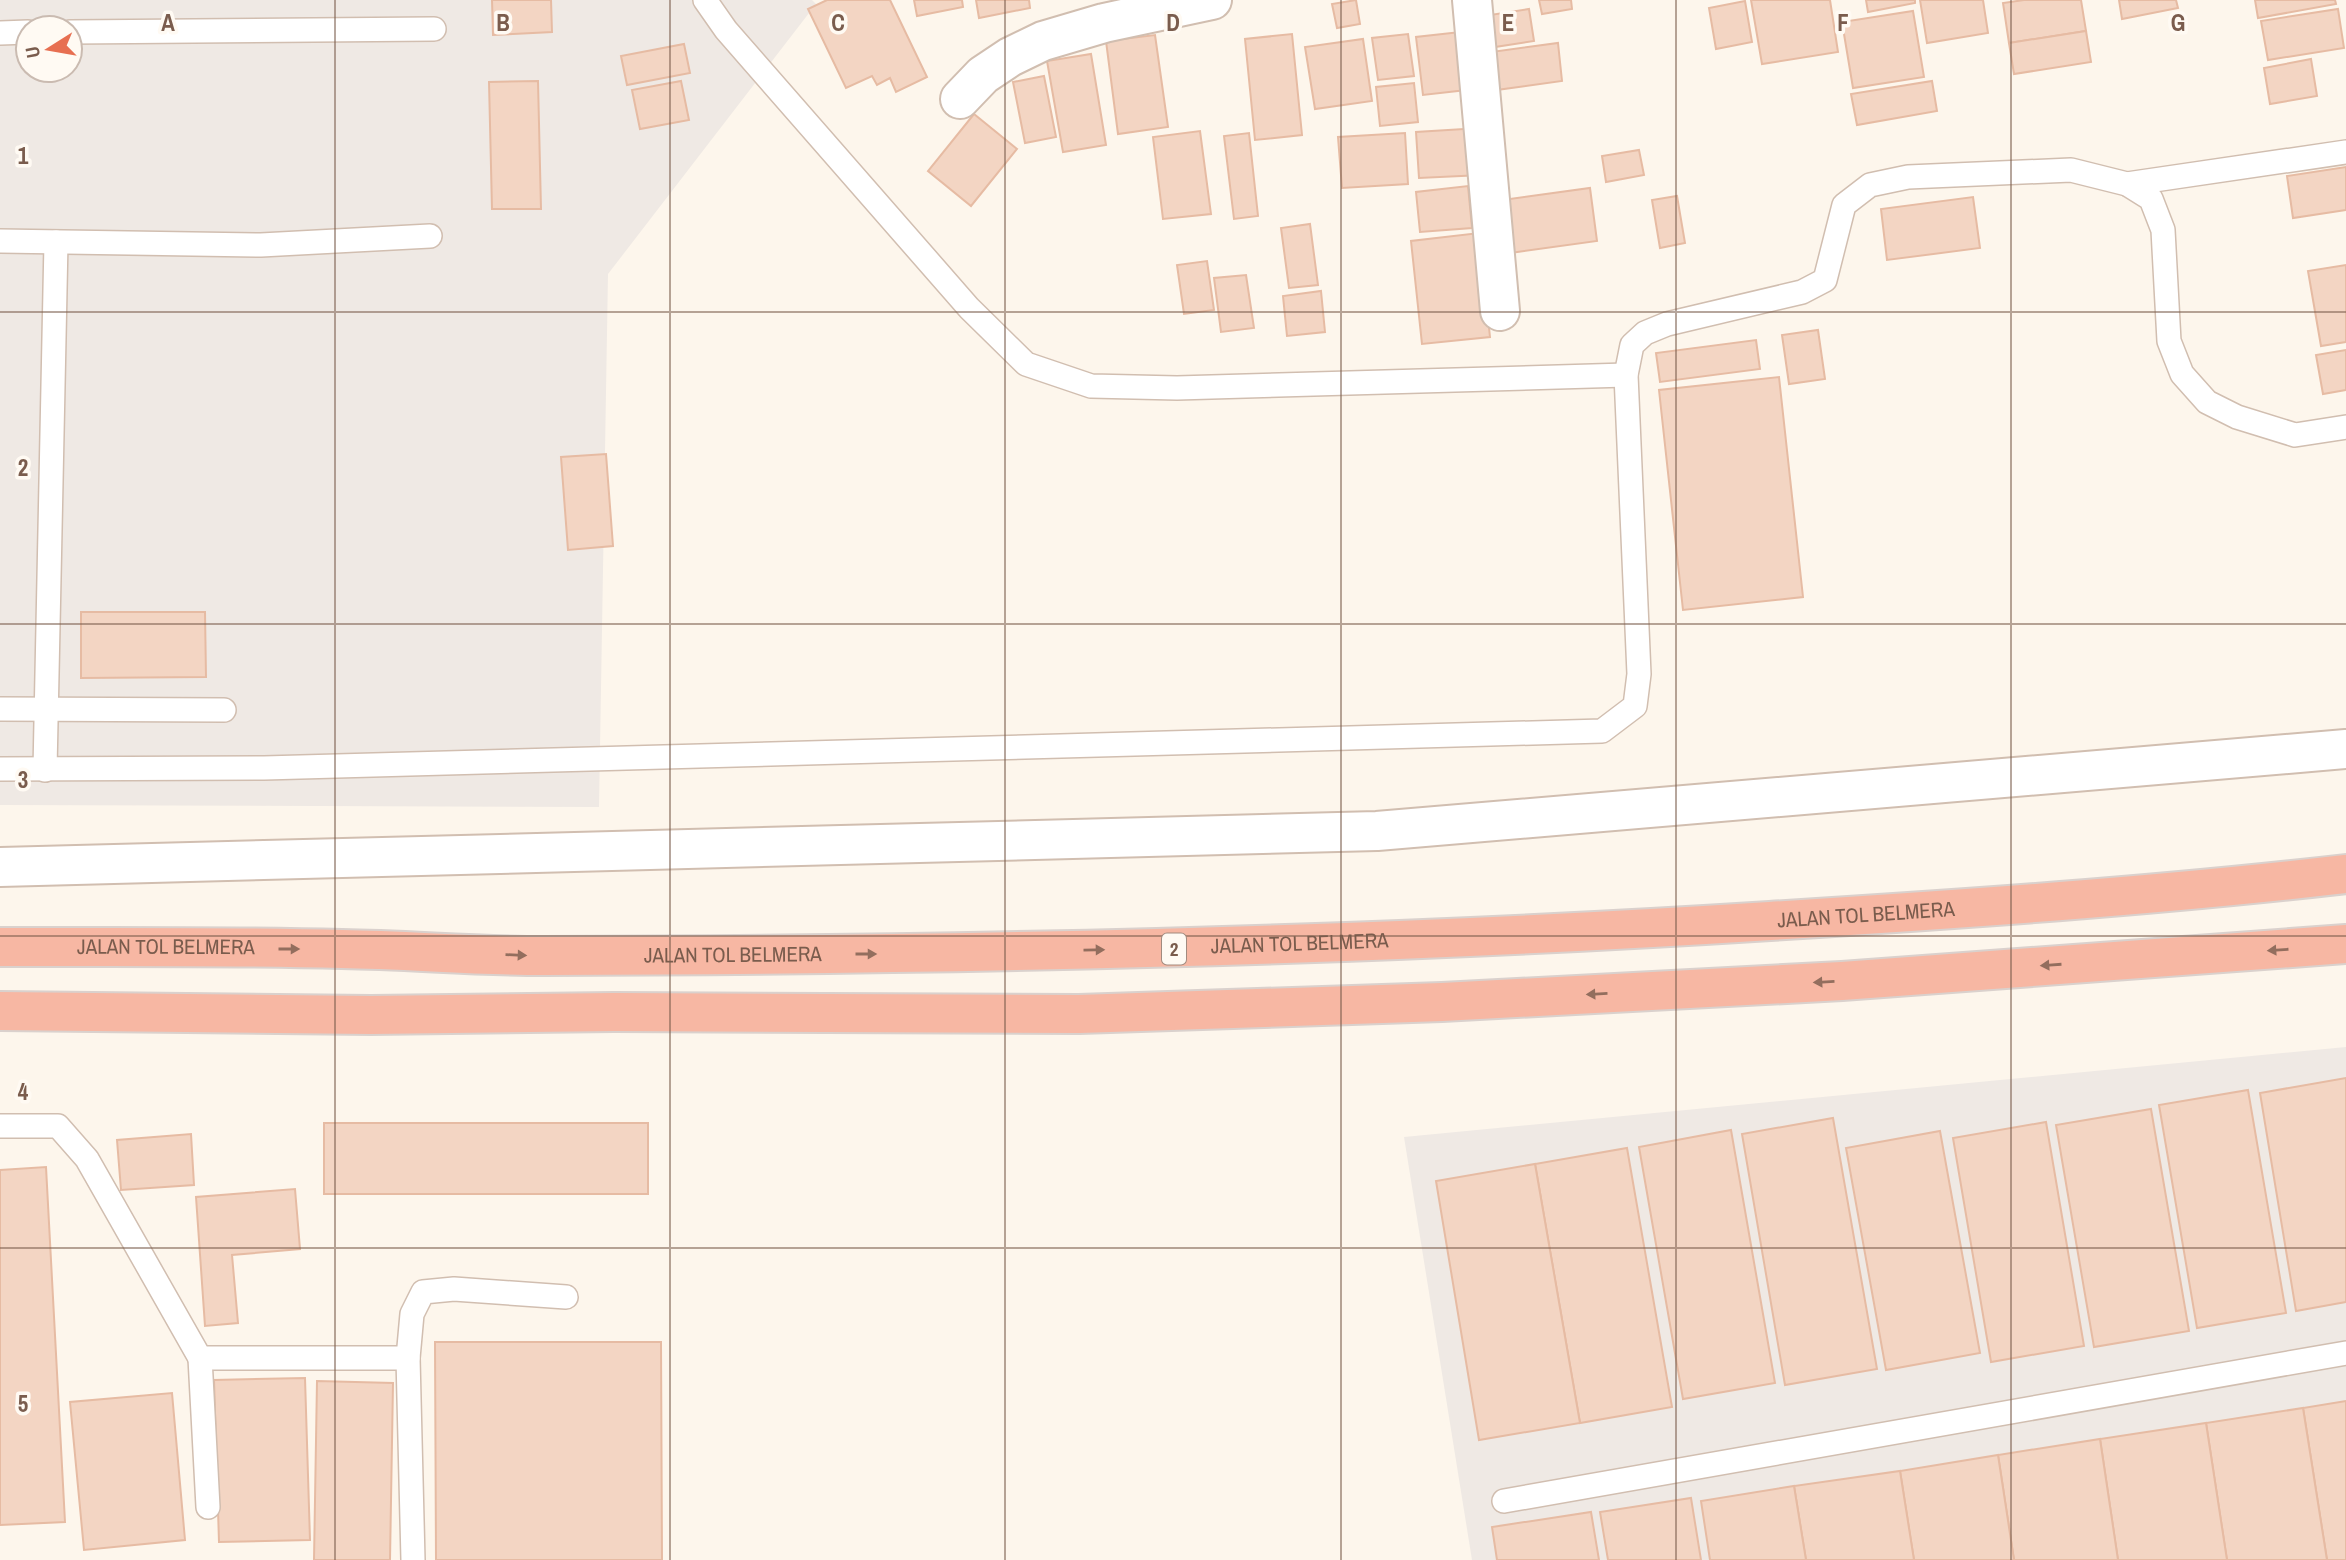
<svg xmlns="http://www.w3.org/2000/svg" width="2346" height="1560" viewBox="0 0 2346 1560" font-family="'Archivo Narrow',sans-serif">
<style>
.industrial{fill:#efe9e4;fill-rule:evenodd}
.building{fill:#f3d5c3;stroke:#e6bba3;stroke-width:2}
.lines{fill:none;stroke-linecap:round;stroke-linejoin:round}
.service-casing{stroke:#d1beb0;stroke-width:26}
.minor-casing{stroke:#d1beb0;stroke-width:42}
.motorway-casing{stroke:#dad1cd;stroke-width:42}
.service{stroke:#fff;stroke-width:23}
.minor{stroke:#fff;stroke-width:38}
.motorway{stroke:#f7b7a3;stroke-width:38}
.oneway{fill:#936e5e}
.grid{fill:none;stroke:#7a5c4d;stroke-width:2;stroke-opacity:0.55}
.labels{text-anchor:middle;stroke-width:7;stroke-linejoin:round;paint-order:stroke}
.shield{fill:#fffaf3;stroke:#a28b7f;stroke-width:2}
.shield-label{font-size:19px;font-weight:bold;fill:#7a5c4d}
.street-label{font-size:21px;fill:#7a5c4d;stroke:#fffaf3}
.grid-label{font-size:23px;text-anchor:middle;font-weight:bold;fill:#7a5c4d;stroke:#fffaf3;stroke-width:7;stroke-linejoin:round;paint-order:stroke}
</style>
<rect width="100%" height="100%" fill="#fdf6ec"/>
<g class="industrial">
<path d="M0 0H812L816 4 608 274 599 807 0 805ZM28 28H70V70H28Z"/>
<path d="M2346 1047V1560H1472L1404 1137Z"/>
</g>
<g class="building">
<path d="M492 0H551L552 32 493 35Z"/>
<path d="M827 0H890L927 77 896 92 890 78 877 85 872 76 846 88 808 9Z"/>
<path d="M914 0H962L963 7 917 16Z"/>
<path d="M976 0H1029L1030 8 979 18Z"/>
<path d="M1356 0 1360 24 1337 28 1332 4Z"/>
<path d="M1539 0H1571L1572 9 1542 14Z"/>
<path d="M1751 0H1830L1838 52 1762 64Z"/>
<path d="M1866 0H1915V3L1868 12Z"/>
<path d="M1920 0H1983L1988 33 1927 43Z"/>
<path d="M2024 0H2081L2086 31 2009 43 2003 3Z"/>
<path d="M2119 0H2176L2178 8 2122 19Z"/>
<path d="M2255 0H2335L2336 4 2258 18Z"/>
<path d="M1745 1 1752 42 1716 49 1709 8Z"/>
<path d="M1529 9 1534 41 1482 49 1477 17Z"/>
<path d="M2338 9 2344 48 2268 60 2261 21Z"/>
<path d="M1913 11 1924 77 1853 88 1842 22Z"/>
<path d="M1469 31 1475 89 1423 95 1416 37Z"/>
<path d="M2086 31 2091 62 2014 74 2009 43Z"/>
<path d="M1292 34 1302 135 1255 140 1245 39Z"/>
<path d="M1408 34 1414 76 1378 80 1372 38Z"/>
<path d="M1155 35 1168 127 1118 134 1106 41Z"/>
<path d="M1363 39 1372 101 1315 109 1305 47Z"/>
<path d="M1558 43 1562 81 1489 91 1484 53Z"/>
<path d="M684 44 690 73 627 85 621 56Z"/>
<path d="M1091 54 1106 145 1063 152 1047 61Z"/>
<path d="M2311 59 2317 96 2270 104 2264 68Z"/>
<path d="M1044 76 1056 137 1025 143 1013 82Z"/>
<path d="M538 81 541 209H492L489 82Z"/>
<path d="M681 81 689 120 640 129 632 90Z"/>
<path d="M1932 81 1937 111 1857 125 1851 94Z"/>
<path d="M1414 83 1418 122 1380 126 1376 87Z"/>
<path d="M974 114 1017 149 971 206 928 171Z"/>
<path d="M1480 128 1482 175 1419 178 1416 132Z"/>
<path d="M1200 131 1211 214 1163 219 1153 137Z"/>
<path d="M1249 133 1258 216 1234 219 1224 136Z"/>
<path d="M1405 133 1408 184 1342 188 1338 137Z"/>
<path d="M1639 150 1644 175 1606 182 1602 156Z"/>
<path d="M2346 167V210L2293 218 2287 176Z"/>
<path d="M1468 186 1472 228 1420 232 1416 192Z"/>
<path d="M1590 188 1597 241 1503 254 1495 201Z"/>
<path d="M1677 196 1685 243 1660 248 1652 200Z"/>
<path d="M1973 197 1980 248 1887 260 1881 209Z"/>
<path d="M1310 224 1318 285 1289 288 1281 228Z"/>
<path d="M1479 233 1490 337 1422 344 1411 241Z"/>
<path d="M1207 261 1214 310 1184 314 1177 265Z"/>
<path d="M2346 265V342L2321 346 2308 271Z"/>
<path d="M1246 275 1254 328 1221 332 1214 278Z"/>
<path d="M1321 291 1325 332 1287 336 1283 296Z"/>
<path d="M1818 330 1825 379 1789 384 1782 335Z"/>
<path d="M1756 340 1760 369 1660 382 1656 353Z"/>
<path d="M2346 350V390L2323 394 2316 355Z"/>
<path d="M1779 377 1803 597 1683 610 1659 390Z"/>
<path d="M606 454 613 546 568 550 561 457Z"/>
<path d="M81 612H205L206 677 81 678Z"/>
<path d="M2346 1078V1302L2296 1311 2260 1093Z"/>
<path d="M2248 1090 2286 1313 2197 1328 2159 1105Z"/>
<path d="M2151 1109 2189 1331 2094 1347 2056 1125Z"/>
<path d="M1833 1118 1877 1369 1785 1385 1742 1134Z"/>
<path d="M2046 1122 2084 1346 1991 1362 1953 1138Z"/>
<rect x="324" y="1123" width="324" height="71"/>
<path d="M1731 1130 1775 1383 1683 1399 1639 1147Z"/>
<path d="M1940 1131 1980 1353 1886 1370 1846 1148Z"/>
<path d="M191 1134 194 1185 121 1190 117 1140Z"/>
<path d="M1627 1148 1672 1407 1580 1423 1535 1164Z"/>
<path d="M1535 1164 1580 1423 1479 1440 1436 1181Z"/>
<path d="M46 1167 65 1522 0 1525V1170Z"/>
<path d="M295 1189 300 1249 232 1255 238 1323 205 1326 196 1197Z"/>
<path d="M435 1342H661L662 1560H436Z"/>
<path d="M305 1378 310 1540 219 1542 214 1380Z"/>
<path d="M317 1381 393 1383 390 1560H314Z"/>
<path d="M172 1393 185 1540 84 1550 70 1402Z"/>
<path d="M2346 1401V1560H2327L2303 1408Z"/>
<path d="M2303 1408 2327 1560H2227L2206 1423Z"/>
<path d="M2206 1423 2227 1560H2118L2100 1439Z"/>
<path d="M2100 1439 2118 1560H2014L1998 1455Z"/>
<path d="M1998 1455 2014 1560H1914L1900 1471Z"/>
<path d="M1900 1471 1914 1560H1806L1794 1486Z"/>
<path d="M1794 1486 1806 1560H1710L1701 1501Z"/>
<path d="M1691 1498 1701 1560H1608L1600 1512Z"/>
<path d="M1591 1512 1599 1560H1497L1492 1527Z"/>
</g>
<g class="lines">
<g class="service-casing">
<g id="service">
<path d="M705 0 726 30 969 308 1026 364 1091 386 1177 388 1626 375"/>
<path d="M70 32 434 29"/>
<path d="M0 33 28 32"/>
<path d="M2127 184 2346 152"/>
<path d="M0 241 261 245 430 236"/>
<path d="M0 709 224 710"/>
<path d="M0 769 264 768 1602 731 1635 706 1639 674 1626 375 1632 345 1645 333 1667 324 1802 292 1825 280 1844 205 1870 185 1908 177 2071 170 2127 184 2151 199 2163 230 2169 341 2182 374 2207 402 2237 417 2295 435 2346 427"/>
<path d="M45 770 56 242"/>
<path d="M0 1126H58L87 1159 200 1358H408L413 1560"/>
<path d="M200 1358 208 1507"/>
<path d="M408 1358 412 1314 423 1292 454 1289 566 1297"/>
<path d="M1504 1501 2346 1353"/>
</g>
</g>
<g class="minor-casing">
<g id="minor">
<path d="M1472 0 1500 311"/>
<path d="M960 99 983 75 1010 57 1043 41 1104 23 1212 0"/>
<path d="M0 867 1377 831 2346 749"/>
</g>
</g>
<g class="motorway-casing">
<g id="motorway">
<path id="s1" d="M0 947C114 947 228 946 342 949 409 950 476 956 543 956 952 955 1361 947 1770 921 1962 909 2154 896 2346 874"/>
<path d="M0 1011 371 1015 614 1012 1079 1014 1442 1002 1842 981 2346 944"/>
</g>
</g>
<use href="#service" class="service"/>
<use href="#minor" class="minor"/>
<use href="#motorway" class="motorway"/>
</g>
<defs><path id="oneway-solid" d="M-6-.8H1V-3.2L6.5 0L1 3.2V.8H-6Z" transform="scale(1.75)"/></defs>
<g class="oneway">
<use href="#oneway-solid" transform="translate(289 949)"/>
<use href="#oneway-solid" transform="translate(1094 950) rotate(-1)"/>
<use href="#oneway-solid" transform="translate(2278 950) rotate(176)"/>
<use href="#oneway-solid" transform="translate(866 954)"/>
<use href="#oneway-solid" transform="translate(516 955) rotate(2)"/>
<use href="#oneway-solid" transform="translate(2051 965) rotate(176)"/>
<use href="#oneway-solid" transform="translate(1824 982) rotate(177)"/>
<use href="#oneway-solid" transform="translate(1597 994) rotate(177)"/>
</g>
<path class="grid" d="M335 0V1560M670 0V1560M1005 0V1560M1341 0V1560M1676 0V1560M2011 0V1560M0 312H2346M0 624H2346M0 936H2346M0 1248H2346"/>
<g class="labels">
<rect class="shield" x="1162" y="933.5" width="24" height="31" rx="5"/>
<g class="shield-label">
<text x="1174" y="956">2</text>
</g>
<g class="street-label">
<text dy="7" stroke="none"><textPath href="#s1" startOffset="1867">JALAN TOL BELMERA</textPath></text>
<text dy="7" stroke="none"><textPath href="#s1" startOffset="1300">JALAN TOL BELMERA</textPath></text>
<text dy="7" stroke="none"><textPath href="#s1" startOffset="166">JALAN TOL BELMERA</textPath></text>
<text dy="7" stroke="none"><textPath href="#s1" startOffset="733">JALAN TOL BELMERA</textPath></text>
</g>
</g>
<g class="grid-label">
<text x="168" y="31">A</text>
<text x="503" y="31">B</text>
<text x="838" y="31">C</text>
<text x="1173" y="31">D</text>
<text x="1508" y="31">E</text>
<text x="1843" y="31">F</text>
<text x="2178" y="31">G</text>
<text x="23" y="164">1</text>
<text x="23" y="476">2</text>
<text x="23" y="788">3</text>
<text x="23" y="1100">4</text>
<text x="23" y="1412">5</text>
</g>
<g transform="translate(49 49) rotate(259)"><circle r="33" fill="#fffaf3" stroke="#cabbb1" stroke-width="2"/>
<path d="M0-5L12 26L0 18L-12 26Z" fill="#e76f51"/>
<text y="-10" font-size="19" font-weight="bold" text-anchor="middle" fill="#7a5c4d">U</text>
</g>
</svg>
